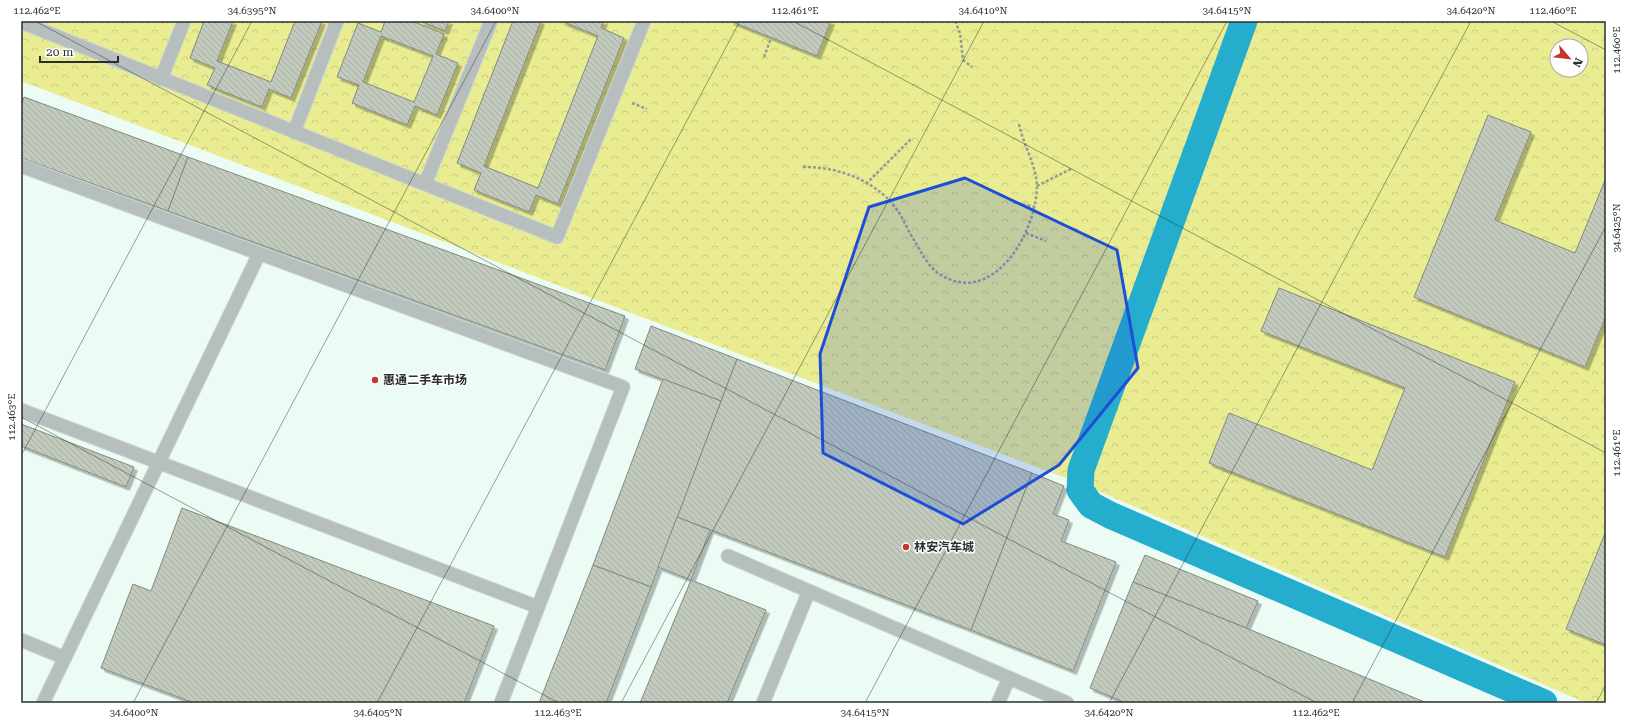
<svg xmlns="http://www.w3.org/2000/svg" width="1627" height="724" viewBox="0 0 1627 724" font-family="'Roboto Serif','Noto Sans SC',serif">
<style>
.park{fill:url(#park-crowns);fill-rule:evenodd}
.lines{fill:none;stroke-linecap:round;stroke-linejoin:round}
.canal{stroke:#25adcd;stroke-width:27}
.building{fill:url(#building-back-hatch);stroke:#818a7e;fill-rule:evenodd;filter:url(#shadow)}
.lane-casing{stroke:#c9d7d0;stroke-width:15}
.path{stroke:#929d98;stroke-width:2.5;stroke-dasharray:3 2;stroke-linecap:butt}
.lane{stroke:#b6bebe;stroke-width:13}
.marked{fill:#1d4ed8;fill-opacity:0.2;stroke:#1d4ed8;stroke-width:3;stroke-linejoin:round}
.ticks{fill:none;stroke:#292f2c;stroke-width:1;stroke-opacity:0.45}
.poi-dot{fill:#c3352e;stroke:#fff;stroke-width:1.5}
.labels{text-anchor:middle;stroke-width:3;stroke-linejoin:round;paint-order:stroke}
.poi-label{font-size:12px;font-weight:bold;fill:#292f2c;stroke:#fff;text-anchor:start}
.neatline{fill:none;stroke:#292f2c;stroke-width:1.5}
.ticks-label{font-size:10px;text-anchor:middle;fill:#292f2c}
</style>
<defs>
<pattern id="park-crowns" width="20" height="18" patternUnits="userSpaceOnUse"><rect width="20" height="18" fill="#eaec92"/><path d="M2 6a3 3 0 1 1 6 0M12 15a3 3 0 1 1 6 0" fill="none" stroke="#c9cb7e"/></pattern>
<pattern id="building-back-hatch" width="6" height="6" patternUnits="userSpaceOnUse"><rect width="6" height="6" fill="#c1cabd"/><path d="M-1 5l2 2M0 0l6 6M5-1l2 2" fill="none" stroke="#a6aea3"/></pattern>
<filter id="shadow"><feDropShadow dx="3.5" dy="3.5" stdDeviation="0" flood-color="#0004"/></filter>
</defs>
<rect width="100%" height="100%" fill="#ecfcf4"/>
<path class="park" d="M21 21H1606V703H1586L1089 487 21 81ZM1557 46H1581V70H1557Z"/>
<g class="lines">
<path class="canal" d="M1244 21 1081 470 1080 490 1091 505 1110 515 1544 703"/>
</g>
<g class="building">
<path d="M204 21H233L217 61 271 82 295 21H322L291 98 269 89 262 107 207 85 215 68 190 58Z"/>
<path d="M385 21H412L444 34 436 54 458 63 437 115 415 106 407 125 352 103 359 85 337 77 358 23 381 32ZM381 36 433 56 414 102 363 82Z"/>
<path d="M420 21H449L445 31Z"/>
<path d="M513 21H541L484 166 538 188 598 36 561 21H604L601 28 624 38 558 204 536 195 529 212 474 190 481 173 457 163Z"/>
<path d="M730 21H831L817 56Z"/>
<path d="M24 97 188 157 168 211 21 158V106Z"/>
<path d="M1488 115 1531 132 1495 220 1575 253 1606 178V316L1585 367 1414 297Z"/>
<path d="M188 157 625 316 605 370 168 211Z"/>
<path d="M1279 288 1515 382 1445 557 1209 463 1229 413 1372 470 1405 388 1261 331Z"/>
<path d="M651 326 737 359 721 401 635 369Z"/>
<path d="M737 359 1032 473 971 630 677 517Z"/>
<path d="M663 379 721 401 651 587 593 565Z"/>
<path d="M21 424 134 467 126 487 21 446Z"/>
<path d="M1032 473 1064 486 1053 514 1069 520 1061 541 1116 562 1073 671 971 630Z"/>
<path d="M182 508 494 626 464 703H194L101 668 133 584 151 591Z"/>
<path d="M677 517 710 530 691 580 658 567Z"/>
<path d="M1606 531V645L1566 629Z"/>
<path d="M1145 555 1258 601 1246 628 1133 582Z"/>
<path d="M593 565 651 587 606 703H539Z"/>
<path d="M691 580 766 610 727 703H640Z"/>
<path d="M1133 582 1246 628 1427 703H1126L1090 688Z"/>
</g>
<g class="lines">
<g class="lane-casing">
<g id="lane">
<path d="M21 22 557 237 644 21"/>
<path d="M161 79 184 21"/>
<path d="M294 132 337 21"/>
<path d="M21 166 623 387 501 703"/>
<path d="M425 184 491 21"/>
<path d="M21 410 538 607"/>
<path d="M728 556 1067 703"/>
<path d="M21 640 65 658"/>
<path d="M43 703 259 254"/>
<path d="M763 703 809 591"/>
<path d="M998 703 1009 678"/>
</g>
</g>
<g class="path">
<path d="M955 21 960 33 963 60 972 67"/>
<path d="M764 57 771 38"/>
<path d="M632 103 647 109"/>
<path d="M803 167C839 167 876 180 898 211 904 220 908 231 914 240 921 252 928 266 939 274 993 308 1035 234 1037 188 1037 166 1023 145 1019 124"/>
<path d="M866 184 912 138"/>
<path d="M1037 186 1073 168"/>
<path d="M1013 202 1035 207"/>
<path d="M1026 233 1046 241"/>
</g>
<use href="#lane" class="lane"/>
</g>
<path class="marked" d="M965 178 1117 250 1138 368 1059 465 963 524 823 453 820 354 869 207Z"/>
<path class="ticks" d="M35 21 1317 703M793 21 1606 453M1551 21 1606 50M21 417 559 703M21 456 252 21M133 703 496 21M377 703 740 21M621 703 984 21M865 703 1227 21M1109 703 1471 21M1352 703 1606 226M1596 703 1606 685"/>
<g class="poi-dot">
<circle cx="375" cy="380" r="4"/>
<circle cx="906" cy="547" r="4"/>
</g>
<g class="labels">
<g class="poi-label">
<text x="383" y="384">惠通二手车市场</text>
<text x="914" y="551">林安汽车城</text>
</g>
</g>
<rect width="1627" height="724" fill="none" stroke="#ffffff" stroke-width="44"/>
<g transform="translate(1569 58) rotate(118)"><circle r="19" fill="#ffffff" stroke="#a9acab"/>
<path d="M0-3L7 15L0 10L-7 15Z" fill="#c3352e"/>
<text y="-6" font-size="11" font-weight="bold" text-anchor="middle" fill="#292f2c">N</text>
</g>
<path d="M40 56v6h78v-6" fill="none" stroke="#292f2c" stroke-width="2"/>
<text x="46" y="56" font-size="12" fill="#292f2c" stroke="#ffffff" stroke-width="3" paint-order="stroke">20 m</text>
<rect x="22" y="22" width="1583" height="680" class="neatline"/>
<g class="ticks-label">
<text x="37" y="14">112.462°E</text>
<text x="252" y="14">34.6395°N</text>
<text x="495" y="14">34.6400°N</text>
<text x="795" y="14">112.461°E</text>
<text x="983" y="14">34.6410°N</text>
<text x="1227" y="14">34.6415°N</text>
<text x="1471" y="14">34.6420°N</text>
<text x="1553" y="14">112.460°E</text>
<text transform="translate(1616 50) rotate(-90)" y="4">112.460°E</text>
<text transform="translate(1616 228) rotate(-90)" y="4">34.6425°N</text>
<text transform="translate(11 417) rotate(-90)" y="4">112.463°E</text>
<text transform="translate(1616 453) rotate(-90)" y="4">112.461°E</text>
<text x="134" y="716">34.6400°N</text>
<text x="378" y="716">34.6405°N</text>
<text x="558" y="716">112.463°E</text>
<text x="865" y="716">34.6415°N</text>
<text x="1109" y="716">34.6420°N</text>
<text x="1316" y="716">112.462°E</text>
</g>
</svg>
